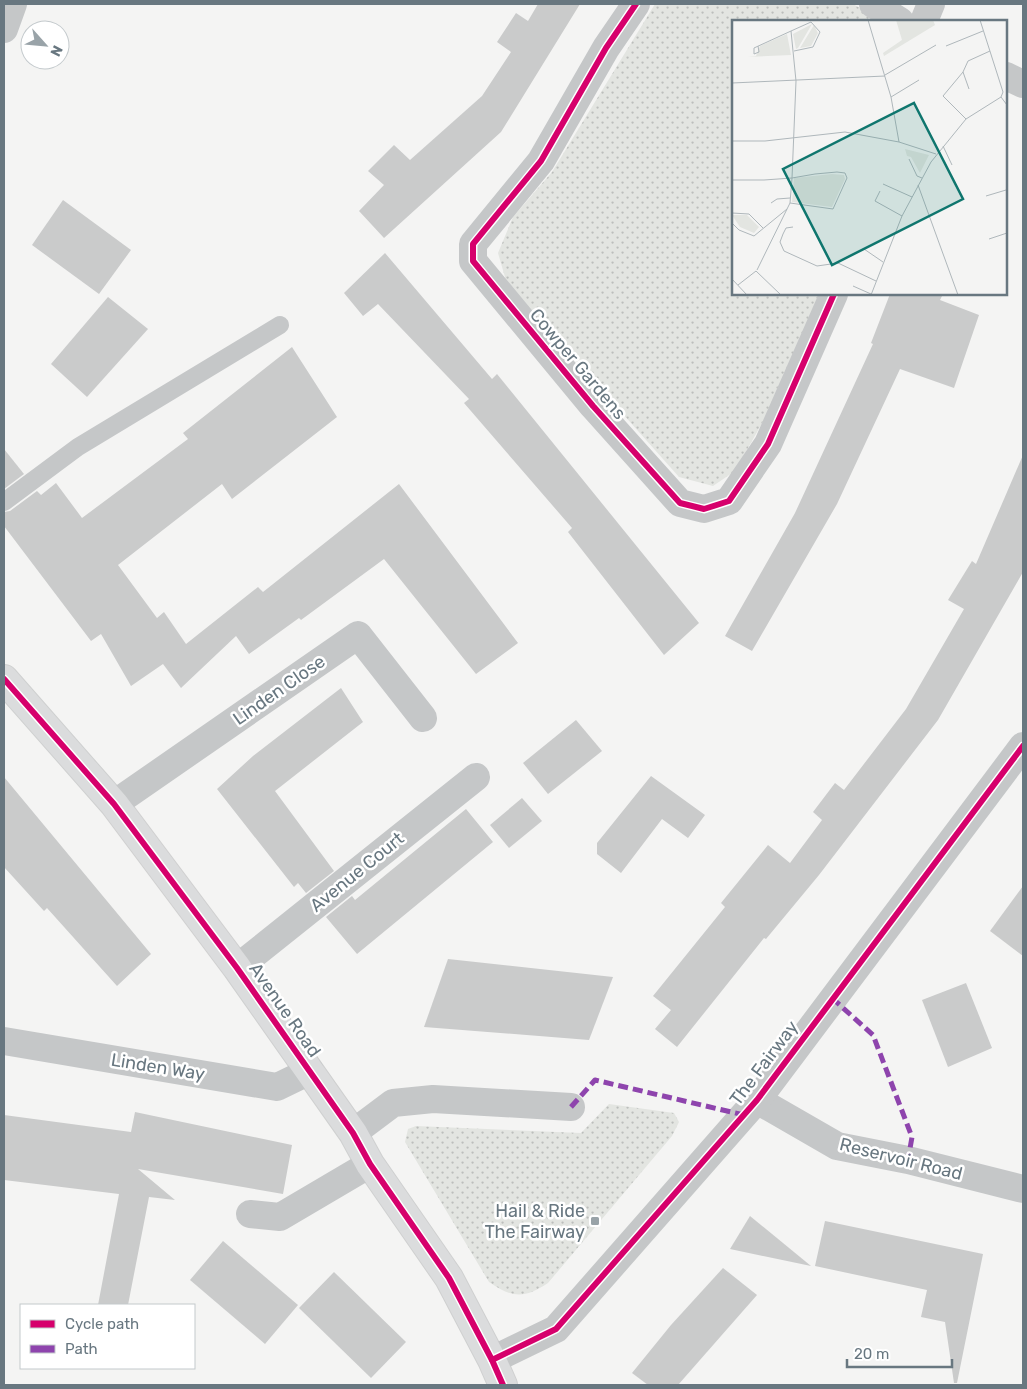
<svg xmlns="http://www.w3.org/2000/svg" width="1027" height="1389" viewBox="0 0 1027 1389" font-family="Rubik,sans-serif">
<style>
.grass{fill:url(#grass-dots)}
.building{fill:#cacbcb}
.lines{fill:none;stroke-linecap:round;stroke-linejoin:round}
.secondary-casing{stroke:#cfd0d0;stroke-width:30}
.lane{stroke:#c5c7c8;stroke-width:18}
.street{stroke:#c5c7c8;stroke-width:28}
.secondary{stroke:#dbdcdd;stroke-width:28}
.quiet{stroke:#8e44ad;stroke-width:5;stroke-dasharray:10 5;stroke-linecap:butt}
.cycleway-casing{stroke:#fff;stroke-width:9}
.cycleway{stroke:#d6006c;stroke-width:6}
.poi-dot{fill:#99a3a8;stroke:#fff;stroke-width:2}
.labels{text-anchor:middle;stroke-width:5;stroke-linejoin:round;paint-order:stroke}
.street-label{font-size:18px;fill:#687780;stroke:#fff}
.poi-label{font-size:18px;fill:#687780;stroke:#fff;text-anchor:end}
.inset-road{fill:none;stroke:#afb7bb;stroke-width:1}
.view{fill:#0f766e;fill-opacity:0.15;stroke:#0f766e;stroke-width:2.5}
.inset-edge{fill:none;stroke:#687780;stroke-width:2.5}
</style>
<defs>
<pattern id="grass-dots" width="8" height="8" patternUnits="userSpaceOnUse" patternTransform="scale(1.25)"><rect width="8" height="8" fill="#e3e5e1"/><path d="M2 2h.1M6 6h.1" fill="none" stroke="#bcbebc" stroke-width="1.8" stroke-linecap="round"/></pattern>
</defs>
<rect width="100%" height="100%" fill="#f4f4f3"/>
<g class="grass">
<path d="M655 4H853L882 21H733V294H820L778 395 735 471 713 486 679 477 507 284 498 253 513 217 552 172Z"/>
<path d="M609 1104 674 1113 679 1122 672 1136 548 1283C524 1299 512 1298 489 1282L405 1142 408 1129 416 1126 581 1133Z"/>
</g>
<g class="building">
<path d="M538 4H580L501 132 384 238 359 211 384 185 368 171 394 145 410 160 482 96 511 52 497 42 516 13 528 21Z"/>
<path d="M63 200 131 250 99 294 32 245Z"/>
<path d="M385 253 492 379 497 374 699 623 664 655 568 532 572 528 464 403 469 399 378 304 363 316 344 293Z"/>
<path d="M890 294H943L940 300 979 315 954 388 900 369 837 504 752 651 725 636 795 513 873 344 871 343Z"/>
<path d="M108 297 148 329 87 397 51 364Z"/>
<path d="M292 347 337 417 232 499 222 484 118 565 157 618 164 612 186 644 258 587 263 592 399 484 518 643 476 674 384 559 301 620 299 618 249 654 236 636 181 688 163 664 131 686 101 634 91 641 4 526V512L10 511 37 491 41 495 56 483 82 518 188 439 183 433Z"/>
<path d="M4 449 24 474 4 489Z"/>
<path d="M1023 455V572L938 720 819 875 766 939 764 938 677 1047 655 1029 671 1010 653 996 725 907 721 903 768 845 790 863 822 820 813 812 835 783 844 790 906 709 964 609 948 600 972 561 976 564Z"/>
<path d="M341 688 363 722 275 791 334 871 306 893 298 883 294 887 217 789 253 756Z"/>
<path d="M576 720 602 751 548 794 523 763Z"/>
<path d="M651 776 705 815 688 838 662 819 621 873 597 854V843Z"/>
<path d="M4 777 151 954 117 986 47 908 44 911 4 867Z"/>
<path d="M522 798 542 821 509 848 490 825Z"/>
<path d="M466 809 493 842 357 954 326 917 352 896 355 900Z"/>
<path d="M1023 886V956L990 931Z"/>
<path d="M448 959 613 977 589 1040 424 1027Z"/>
<path d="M966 983 992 1048 948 1067 922 1000Z"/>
<path d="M135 1112 292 1145 283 1194 138 1169 175 1200 149 1197 128 1305H98L119 1194 4 1180V1115L131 1132Z"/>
<path d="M750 1216 811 1266 730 1249Z"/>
<path d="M825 1221 983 1254 957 1383H954L945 1322 921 1317 927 1290 815 1266Z"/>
<path d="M223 1241 298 1305 265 1344 190 1280Z"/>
<path d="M723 1268 757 1295 678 1385H648L632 1373 671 1325Z"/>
<path d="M334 1272 406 1342 371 1378 299 1308Z"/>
</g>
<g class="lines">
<g class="secondary-casing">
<path id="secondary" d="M4 679 114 804 237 968 353 1133 370 1164 449 1278 492 1360 503 1385"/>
</g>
<path class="lane" d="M4 502 78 447 280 325"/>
<g class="street">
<path d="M636 4 606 48 541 161 473 244V261L593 406 680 503 704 509 729 501 768 444 834 294"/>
<path d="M873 4 900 21"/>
<path d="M924 21 931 4"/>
<path d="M4 29 13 4"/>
<path d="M1006 76 1023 84"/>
<path d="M114 804 358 635 423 718"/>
<path d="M237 968 476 777"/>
<path d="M4 1041 277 1087 310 1071"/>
<path d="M757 1100 837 1146 908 1160 1023 1189"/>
<path d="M353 1133 393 1103 433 1099 571 1107"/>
<path d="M250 1214 280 1217 370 1164"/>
<path d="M492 1360 556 1329 757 1100 1023 746"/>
</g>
<use href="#secondary" class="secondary"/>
<g class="quiet">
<path d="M832 998 873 1035 912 1137 908 1160"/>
<path d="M571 1107 595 1080 744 1115"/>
</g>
<g class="cycleway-casing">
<g id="cycleway">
<path d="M636 4 606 48 541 161 473 244V261L593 406 680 503 704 509 729 501 768 444 834 294"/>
<path d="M4 679 114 804 237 968 353 1133 370 1164 449 1278 492 1360 503 1385"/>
<path d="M492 1360 556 1329 757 1100 1023 746"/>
</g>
</g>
<use href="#cycleway" class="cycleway"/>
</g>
<rect class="poi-dot" x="590" y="1216" width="10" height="10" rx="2.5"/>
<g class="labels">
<g class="street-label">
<text transform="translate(578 364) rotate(50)" y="6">Cowper Gardens</text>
<text transform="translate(279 690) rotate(-35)" y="6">Linden Close</text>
<text transform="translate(357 872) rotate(-39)" y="6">Avenue Court</text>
<text transform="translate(285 1010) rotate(55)" y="6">Avenue Road</text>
<text transform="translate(764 1063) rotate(-53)" y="6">The Fairway</text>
<text transform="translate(158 1067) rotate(9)" y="6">Linden Way</text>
<text transform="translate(901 1159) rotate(14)" y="6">Reservoir Road</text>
</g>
<g class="poi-label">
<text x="585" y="1217">Hail &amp; Ride<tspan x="585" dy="21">The Fairway</tspan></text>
</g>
</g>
<g transform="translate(732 20)">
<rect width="275" height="275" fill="#f4f4f3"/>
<path d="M80 4 66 28 64 29 61 14ZM82 5 86 13 79 26 68 28ZM55 14 59 35 16 37 24 36 28 26ZM173 129 197 135 188 153 179 137 175 136ZM100 154 112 155 113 159 100 187 60 182 62 158Z" fill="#e3e5e1"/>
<path d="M0 195H15L27 207 22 213 8 207Z" fill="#e3e5e1"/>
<path d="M164 0H201L203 5 152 36 151 33 170 20Z" fill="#e3e5e1"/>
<path class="inset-road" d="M136 0 159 77 167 122M248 0 271 72 269 77 275 85M59 11 79 2 88 12 81 27 62 31M214 26 251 11M231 52 211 76 234 99M153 55 204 25M0 63 153 56M237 69 231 52 236 41 258 31M159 77 187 60M0 121H33L113 112 167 122 204 134M211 126 220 145M177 139 185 156 190 158M0 160H32L60 158 83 154 105 152 113 153 115 158 101 189 58 183 60 158 64 61 59 11 22 28V34L27 32 26 26M151 164 180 177M186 165 226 275M148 171 143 181 170 196M254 176 274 170M39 183 45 179 58 178M0 193 17 194 31 208M0 203 7 210 22 216 55 189M61 207 54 208 51 214 48 222 52 231 85 246 106 243 144 261M257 219 275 213M132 229 151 242M25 250 58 183M0 259 15 275M6 265 24 251 49 275M121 266 139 274M139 275 170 196 199 142 234 99 269 77"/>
<path class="view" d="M182 83 231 179 100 245 51 149Z"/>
<rect width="275" height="275" class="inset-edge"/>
</g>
<rect width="1027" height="1389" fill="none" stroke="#687780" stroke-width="10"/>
<rect x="20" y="1304" width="175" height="65" fill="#ffffff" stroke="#c3c9cc"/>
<rect x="30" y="1320" width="25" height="8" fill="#d6006c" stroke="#c3c9cc"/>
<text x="65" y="1329" font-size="15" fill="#687780">Cycle path</text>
<rect x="30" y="1345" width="25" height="8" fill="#8e44ad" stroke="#c3c9cc"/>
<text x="65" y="1354" font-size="15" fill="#687780">Path</text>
<g transform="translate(45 45) rotate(117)"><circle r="24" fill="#ffffff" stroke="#c3c9cc"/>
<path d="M0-4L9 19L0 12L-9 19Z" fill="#99a3a8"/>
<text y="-8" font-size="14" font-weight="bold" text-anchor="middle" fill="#687780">N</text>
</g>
<path d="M847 1359v8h105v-8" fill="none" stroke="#687780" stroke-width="2.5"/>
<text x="854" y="1359" font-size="15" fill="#687780" stroke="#ffffff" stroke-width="4" paint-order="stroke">20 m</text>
</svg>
